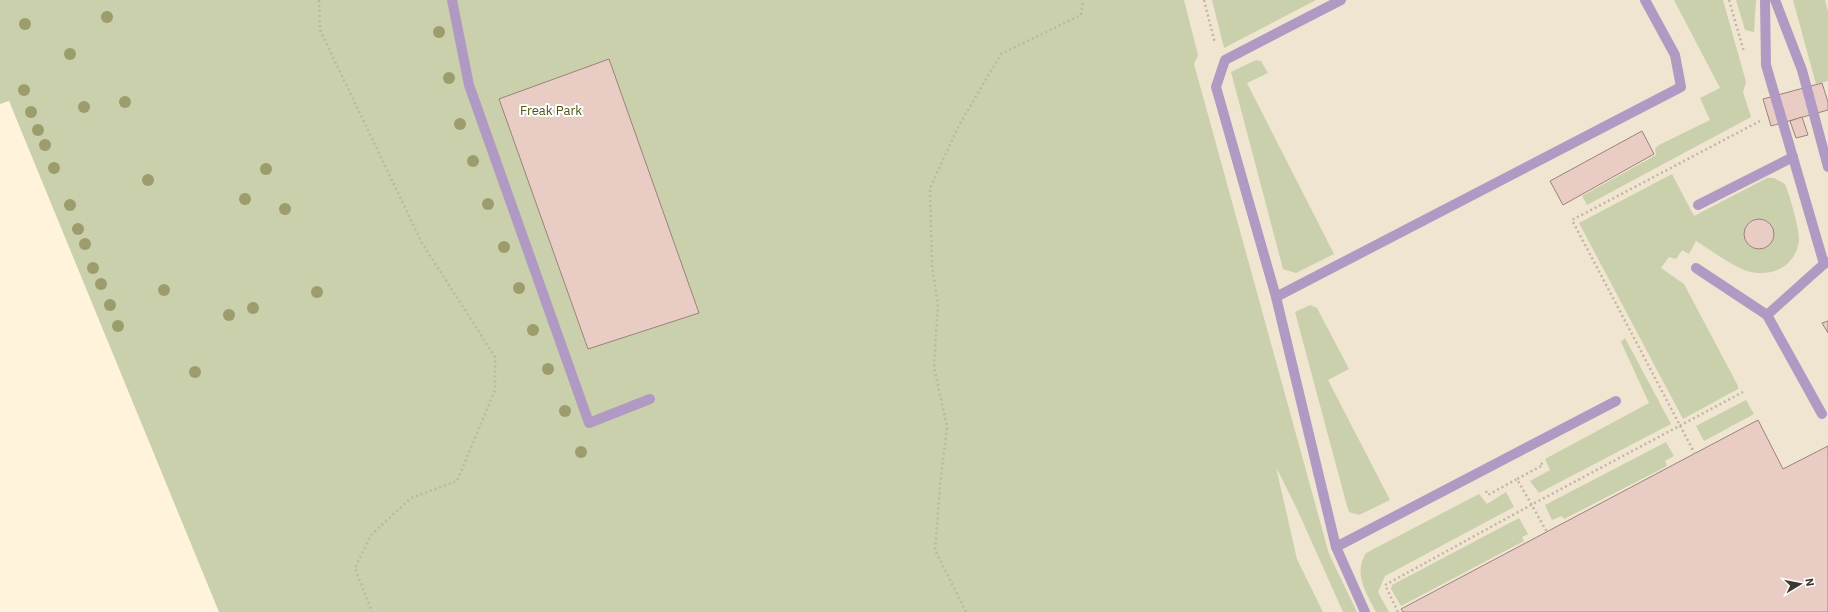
<svg xmlns="http://www.w3.org/2000/svg" width="1828" height="612" viewBox="0 0 1828 612" font-family="'IBM Plex Sans',sans-serif">
<style>
.industrial{fill:#f0e5d1}
.green{fill:#c9d0ab}
.building{fill:#e9cdc5;stroke:#9b827a}
.lines{fill:none;stroke-linecap:round;stroke-linejoin:round}
.path{stroke:#c0b6a3;stroke-width:2.5;stroke-dasharray:2 3;stroke-linecap:butt}
.lane{stroke:#b09ac4;stroke-width:10}
.tree{fill:#9d9c6c}
.labels{text-anchor:middle;stroke-width:4;stroke-linejoin:round;paint-order:stroke}
.park-label{font-size:13px;fill:#4d5512;stroke:#fff}
</style>
<rect width="100%" height="100%" fill="#fff3db"/>
<path class="industrial" d="M1158 0H1828V612H1323L1297 559Z"/>
<g class="green">
<path d="M0 0H1184L1198 55 1194 64 1329 554 1357 612H1343L1297 509 1276 467 1297 559 1323 612H219L9 101 0 104Z"/>
<path d="M1212 0H1316L1224 48Z"/>
<path d="M1674 0H1723L1746 82 1743 92 1751 117 1587 205 1582 196 1656 155 1655 148 1661 144 1710 120 1700 98 1720 88Z"/>
<path d="M1736 0H1756L1754 32 1745 30Z"/>
<path d="M1793 0H1825L1828 12V81L1816 84Z"/>
<path d="M1256 60 1261 61 1268 73 1247 83 1334 254 1296 273 1283 269 1231 72Z"/>
<path d="M1672 174 1694 216 1767 178H1774L1785 184C1789 193 1800 231 1799 240 1796 267 1771 278 1747 271 1734 267 1709 249 1696 241L1689 254 1682 250 1676 259 1669 257 1661 268 1684 284 1738 386V389L1683 419 1579 223Z"/>
<path d="M1310 305 1317 308 1349 369 1328 380 1390 500 1359 515 1349 512 1347 506 1295 312Z"/>
<path d="M1625 338 1671 424 1539 493 1530 481 1550 470 1545 459 1649 403 1621 342Z"/>
<path d="M1746 400 1754 414 1704 441 1696 426Z"/>
<path d="M1666 442 1674 456 1665 461 1667 466 1564 519 1562 516 1552 520 1545 505Z"/>
<path d="M1506 492 1514 507 1385 576 1378 592 1389 612H1376C1366 592 1353 574 1366 553L1479 494 1487 504Z"/>
<path d="M1519 518 1528 534 1522 537 1524 541 1401 606 1391 589 1392 585Z"/>
</g>
<g class="building">
<path d="M609 59 699 313 588 349 499 99Z"/>
<path d="M1822 83 1828 102V110L1771 126 1763 99Z"/>
<path d="M1802 117 1808 135 1796 138 1790 121Z"/>
<path d="M1642 131 1654 154 1563 205 1550 181Z"/>
<circle cx="1759" cy="234" r="15"/>
<path d="M1828 321V333L1822 323Z"/>
<path d="M1758 420 1783 469 1828 446V612H1403L1401 609Z"/>
</g>
<g class="lines">
<g class="path">
<path d="M319 0 320 30 422 243 495 357V390L457 481 411 498 371 535 355 568 372 612"/>
<path d="M1204 0 1215 43"/>
<path d="M1729 0 1744 52"/>
<path d="M1695 454 1572 220 1760 121"/>
<path d="M1541 463 1543 465 1517 479 1547 532"/>
<path d="M1486 491 1488 495 1517 479"/>
<path d="M966 612 935 550 940 486 947 427 934 367 938 304 932 267 930 188 959 125 1001 54 1081 15 1083 0"/>
<path d="M1398 612 1385 585 1531 505 1743 392"/>
</g>
<g class="lane">
<path d="M452 0 469 85 589 423 650 399"/>
<path d="M1341 0 1225 60 1216 87 1276 297 1681 87 1675 55 1645 0"/>
<path d="M1765 0 1766 65 1824 264"/>
<path d="M1775 0 1802 70 1828 167"/>
<path d="M1698 205 1793 157"/>
<path d="M1696 268 1767 315 1824 264 1828 262"/>
<path d="M1276 297 1336 547 1616 401"/>
<path d="M1767 315 1822 414"/>
<path d="M1336 547 1365 612"/>
</g>
</g>
<g class="tree">
<circle cx="107" cy="17" r="6"/>
<circle cx="25" cy="24" r="6"/>
<circle cx="439" cy="32" r="6"/>
<circle cx="70" cy="54" r="6"/>
<circle cx="449" cy="78" r="6"/>
<circle cx="24" cy="90" r="6"/>
<circle cx="125" cy="102" r="6"/>
<circle cx="84" cy="107" r="6"/>
<circle cx="31" cy="112" r="6"/>
<circle cx="460" cy="124" r="6"/>
<circle cx="38" cy="130" r="6"/>
<circle cx="45" cy="145" r="6"/>
<circle cx="473" cy="161" r="6"/>
<circle cx="54" cy="168" r="6"/>
<circle cx="266" cy="169" r="6"/>
<circle cx="148" cy="180" r="6"/>
<circle cx="245" cy="199" r="6"/>
<circle cx="488" cy="204" r="6"/>
<circle cx="70" cy="205" r="6"/>
<circle cx="285" cy="209" r="6"/>
<circle cx="78" cy="229" r="6"/>
<circle cx="85" cy="244" r="6"/>
<circle cx="504" cy="247" r="6"/>
<circle cx="93" cy="268" r="6"/>
<circle cx="101" cy="284" r="6"/>
<circle cx="519" cy="288" r="6"/>
<circle cx="164" cy="290" r="6"/>
<circle cx="317" cy="292" r="6"/>
<circle cx="110" cy="305" r="6"/>
<circle cx="253" cy="308" r="6"/>
<circle cx="229" cy="315" r="6"/>
<circle cx="118" cy="326" r="6"/>
<circle cx="533" cy="330" r="6"/>
<circle cx="548" cy="369" r="6"/>
<circle cx="195" cy="372" r="6"/>
<circle cx="565" cy="411" r="6"/>
<circle cx="581" cy="452" r="6"/>
</g>
<g class="labels">
<g class="park-label">
<text x="551" y="115">Freak Park</text>
</g>
</g>
<g transform="translate(1800 584) rotate(80)" stroke="#ffffff" stroke-width="3" paint-order="stroke">
<path d="M0-3L7 15L0 10L-7 15Z" fill="#3e3930"/>
<text y="-6" font-size="11" font-weight="bold" text-anchor="middle" fill="#3e3930">N</text>
</g>
</svg>
